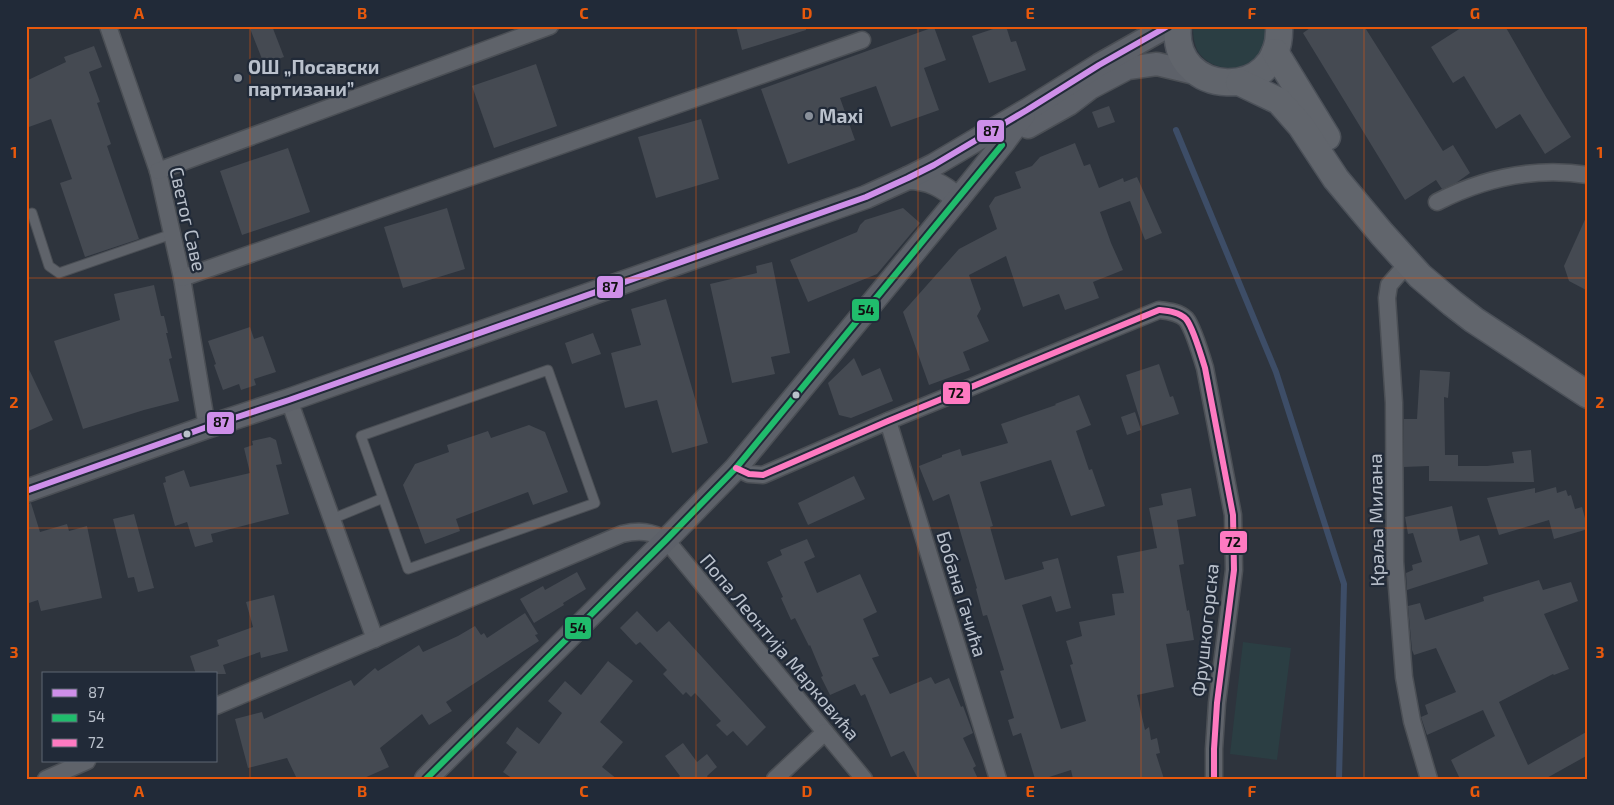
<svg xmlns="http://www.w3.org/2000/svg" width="1614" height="805" viewBox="0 0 1614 805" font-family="'Exo 2',sans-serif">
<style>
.green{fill:#2b3e43}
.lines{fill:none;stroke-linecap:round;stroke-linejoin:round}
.stream{stroke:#3d4d67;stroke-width:6}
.building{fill:#454a52}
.lane-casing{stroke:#4b4f55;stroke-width:11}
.street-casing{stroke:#4b4f55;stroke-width:19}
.secondary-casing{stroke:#4b4f55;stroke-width:25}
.primary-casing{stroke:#4c5159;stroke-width:29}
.lane{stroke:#5f636a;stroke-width:9}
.street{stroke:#5f636a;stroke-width:16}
.secondary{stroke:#5d6169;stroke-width:22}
.primary{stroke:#61656c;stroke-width:26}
.bus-1-casing{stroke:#212a38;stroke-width:10}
.bus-2-casing{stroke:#212a38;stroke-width:10}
.bus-3-casing{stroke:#212a38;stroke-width:10}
.bus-1{stroke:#ce8fe9;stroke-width:6}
.bus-2{stroke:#20bc6c;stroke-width:6}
.bus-3{stroke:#fe7ac1;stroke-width:6}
.grid{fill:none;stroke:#e8590c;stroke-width:1;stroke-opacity:0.55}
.poi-dot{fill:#89909a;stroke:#212a38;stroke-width:2}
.bus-dot{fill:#bac1cc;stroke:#212a38;stroke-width:2}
.labels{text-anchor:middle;stroke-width:4.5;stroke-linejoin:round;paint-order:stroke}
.poi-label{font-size:19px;font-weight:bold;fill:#bac1cc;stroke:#212a38;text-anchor:start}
.street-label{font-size:19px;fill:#bac1cc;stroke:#212a38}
.line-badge{stroke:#212a38;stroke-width:2}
.pale-badge-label{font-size:14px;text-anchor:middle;font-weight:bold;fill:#111}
.neatline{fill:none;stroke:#e8590c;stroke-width:2}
.grid-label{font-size:16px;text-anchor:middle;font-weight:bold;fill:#e8590c}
</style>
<rect width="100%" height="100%" fill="#2e343d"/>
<g class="green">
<path d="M1193 26H1267C1266 34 1266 43 1262 49 1249 73 1215 74 1199 53 1194 45 1193 36 1193 26Z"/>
<path d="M1243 642 1291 648 1277 760 1230 754Z"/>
</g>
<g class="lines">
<path class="stream" d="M1176 130 1276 372 1344 584 1339 779"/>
</g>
<g class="building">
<path d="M249 26H272L284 57 264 64Z"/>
<path d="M736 26H806V30L742 50Z"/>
<path d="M1002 26H1006L1011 42 1016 41 1026 70 989 83 972 36Z"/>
<path d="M1313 26H1364L1443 151 1453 145 1470 173 1456 183 1442 189 1436 180 1405 200 1303 33Z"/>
<path d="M1464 26H1505L1546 97 1571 137 1545 154 1520 114 1496 129 1464 76 1453 83 1431 47Z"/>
<path d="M934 27 946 60 924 68 939 110 891 127 876 86 840 98 855 140 788 164 761 89Z"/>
<path d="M94 46 102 67 89 72 100 102 97 103 111 144 107 146 139 239 85 257 60 183 72 179 51 119 26 128V81L66 62 64 57Z"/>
<path d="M536 64 557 126 494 148 472 86Z"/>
<path d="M1109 106 1115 122 1098 128 1092 112Z"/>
<path d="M701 119 719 179 656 198 638 137Z"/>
<path d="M1075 143 1084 166 1090 164 1099 188 1123 178 1124 182 1137 177 1162 233 1145 240 1130 201 1100 212 1111 243 1123 270 1093 282 1099 298 1065 310 1059 294 1023 307 1006 256 969 275 981 309 977 316 989 341 963 352 970 370 929 385 903 312 959 249 997 229 989 206 995 197 1021 188 1015 172 1032 166 1040 157Z"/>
<path d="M288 148 310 212 242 235 220 171Z"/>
<path d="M447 208 465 269 403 288 384 227Z"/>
<path d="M903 208 920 223 877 274 808 302 790 260 857 232 860 225 865 220Z"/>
<path d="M1588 213V291L1569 281 1564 266Z"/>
<path d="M772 262 790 353 771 357 775 374 732 383 710 284 757 273 756 266Z"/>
<path d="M154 285 161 316H164L168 333H166L172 358 169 359 179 401 144 410 83 429 54 341 120 320 114 294Z"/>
<path d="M666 299 708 443 672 453 657 400 625 408 611 353 641 345 631 309Z"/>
<path d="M250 327 254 339 263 336 276 372 254 379 256 385 241 390 239 384 223 390 214 365 216 364 208 341Z"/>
<path d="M593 333 601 354 572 364 565 343Z"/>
<path d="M854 358 862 376 880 368 893 401 851 418 839 415 828 383Z"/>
<path d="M26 363 53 420 26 432Z"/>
<path d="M1159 364 1170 397 1173 396 1179 414 1142 426 1126 375Z"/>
<path d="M1420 370 1450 372 1448 398 1444 397 1445 455H1458V466H1487L1514 463 1512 452 1531 450 1534 482 1429 481V466L1404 467V419H1417Z"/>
<path d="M1079 395 1091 425 1076 431 1089 470 1092 469 1105 506 1071 516 1051 460 980 482 993 526 990 527 1005 580 1044 569 1042 562 1058 558 1071 608 1056 612 1051 596 1022 605 1061 729 1086 721 1070 665 1073 664 1066 641 1082 636 1079 622 1115 615 1112 594 1124 593 1117 556 1157 548 1149 508 1163 505 1161 494 1191 488 1196 516 1177 520 1184 564 1179 565 1187 611 1189 610 1194 640 1166 644 1174 687 1137 695 1145 730 1149 727 1151 740 1157 738 1160 753 1156 754 1164 779H1073L1071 770 1043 779H1035L1021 733 1013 736 1008 720 1014 718 1000 671 1004 670 987 615 983 616 976 589 977 588 951 500 949 494 933 501 919 466 942 457V455L960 449 962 456 1008 443 1001 424 1056 405 1055 404Z"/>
<path d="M1135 412 1141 430 1127 435 1121 417Z"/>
<path d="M529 425 545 432 568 492 533 505 528 492 456 519 460 531 425 544 403 485 415 464 449 452 447 445 488 431 491 438Z"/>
<path d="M270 437 276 440 282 464 276 465 289 514 211 534 213 542 195 547 187 522 175 526 163 483 166 482 165 477 184 470 190 487 250 473 244 448 253 445 252 441Z"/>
<path d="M854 476 865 499 808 525 798 503Z"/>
<path d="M1556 487 1557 493 1566 490 1568 496 1571 495 1575 509 1582 507 1588 529 1554 539 1549 520 1499 535 1487 498 1535 488V493Z"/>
<path d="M31 503 40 532 67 524 69 531 87 526 102 598 41 611 38 600 26 604V504Z"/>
<path d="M1452 506 1460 541 1479 535 1488 564 1407 590 1406 573 1413 570 1412 565 1422 562 1413 533 1408 534 1405 517Z"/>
<path d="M134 514 154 588 138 592 134 577 128 578 113 519Z"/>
<path d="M807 539 815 557 804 562 817 593 860 574 877 612 863 619 879 656 872 658 890 694 931 677 935 684 949 678 961 707 963 706 973 733 963 738 976 766 973 768 978 779H918L904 751 891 757 865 694 861 696 855 684 830 695 821 677 823 676 810 645 809 646 795 618 791 620 781 598 783 597 767 562 782 555 780 550Z"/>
<path d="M577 572 586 589 563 603 564 605 534 623 520 599 543 586 545 590Z"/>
<path d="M1539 580 1543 590 1571 582 1578 601 1544 614 1569 669 1554 675 1553 674 1499 702 1528 765 1588 731V755L1545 779H1460L1451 760 1495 736 1483 710 1427 735 1421 717 1428 714 1425 705 1456 692 1436 648 1414 655 1412 650 1408 606 1420 603 1425 620 1484 601 1483 597Z"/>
<path d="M274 595 288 651 261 658 260 652 223 665 226 674H196L190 656 219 646 217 640 253 627 246 602Z"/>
<path d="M637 611 657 632 669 621 766 727 747 746 733 731 727 736 716 725 721 721 695 693 691 697 686 692 683 695 663 674 667 670 640 642 636 645 620 628Z"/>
<path d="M525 613 538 634 535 635 539 641 446 702 452 711 429 725 422 714 380 748 389 767 362 779H297L287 758 248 768 235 719 262 712 264 719 351 680 354 686 375 668 378 671 419 645 423 652 458 636 475 626 481 635 484 633 487 638Z"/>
<path d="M608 661 633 681 600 722 623 742 602 767 617 779H513L503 772 517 752 506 743 517 727 539 744 562 713 548 701 565 681 581 695Z"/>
<path d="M683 743 697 762 707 754 717 767 707 776 709 779H677L680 776 665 756Z"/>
</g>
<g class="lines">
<g class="lane-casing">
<g id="lane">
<path d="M32 213 49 266 59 273 172 234"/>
<path d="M332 519 383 498 361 436 548 370 595 503 408 569 383 498"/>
</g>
</g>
<g class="street-casing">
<g id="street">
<path d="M108 26 158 171 182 278 207 427"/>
<path d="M158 171 550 26"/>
<path d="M1437 202C1484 178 1536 167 1588 175"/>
<path d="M1407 264 1389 285 1387 298 1394 403 1395 562 1404 677 1412 721 1429 779"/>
<path d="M182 278 862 40"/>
<path d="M289 400 375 639"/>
<path d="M888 421 998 779"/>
<path d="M736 468 749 474 763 475 888 421 1159 310C1168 311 1179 312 1186 319 1192 326 1202 358 1205 368L1233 515 1234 570 1217 703 1214 749V779"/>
<path d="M216 706 622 534C639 530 651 531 666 540L864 779"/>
<path d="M46 779 87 761"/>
<path d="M775 779 825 732"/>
</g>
</g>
<g class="secondary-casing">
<g id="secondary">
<path d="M1028 127 1069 104 1090 88 1128 68 1157 64 1199 74"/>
<path d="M908 178C929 178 943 186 958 199"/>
<path d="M26 491 207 427 289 400 866 197 908 178 934 165 1027 110 1099 65 1168 26"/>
<path d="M426 779 666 540 736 468 958 199 1004 142 1024 115"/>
</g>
</g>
<g class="primary-casing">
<g id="primary">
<path d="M1178 26C1170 98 1283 104 1279 26"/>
<path d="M1275 52 1327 137"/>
<path d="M1239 82 1279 101 1301 126 1336 179 1382 234 1420 276 1452 303 1474 320 1588 395"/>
</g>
</g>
<use href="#lane" class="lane"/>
<use href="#street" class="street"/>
<use href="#secondary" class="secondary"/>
<use href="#primary" class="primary"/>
<g class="bus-1-casing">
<path id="bus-1" d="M26 491 207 427 289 400 866 197 908 178 934 165 1027 110 1099 65 1168 26"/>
</g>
<g class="bus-2-casing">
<path id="bus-2" d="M426 779 666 540 736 468 1002 145"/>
</g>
<g class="bus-3-casing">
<path id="bus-3" d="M736 468 749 474 763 475 888 421 1159 310C1168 311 1179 312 1186 319 1192 326 1202 358 1205 368L1233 515 1234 570 1217 703 1214 749V779"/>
</g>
<use href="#bus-1" class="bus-1"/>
<use href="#bus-2" class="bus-2"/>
<use href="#bus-3" class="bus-3"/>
</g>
<path class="grid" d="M250 26V779M473 26V779M696 26V779M918 26V779M1141 26V779M1364 26V779M26 278H1588M26 528H1588"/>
<g class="poi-dot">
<circle cx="238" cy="78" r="5"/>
<circle cx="809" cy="116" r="5"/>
</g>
<g class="bus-dot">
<circle cx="796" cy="395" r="4.5"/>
<circle cx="187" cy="434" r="4.5"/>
</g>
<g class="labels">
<g class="poi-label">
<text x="248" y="74">ОШ „Посавски<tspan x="248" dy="22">партизани”</tspan></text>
<text x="819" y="123">Maxi</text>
</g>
<g class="street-label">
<text transform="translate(188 219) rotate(77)" y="7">Светог Саве</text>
<text transform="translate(1376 520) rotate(-91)" y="7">Краља Милана</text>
<text transform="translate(962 594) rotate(73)" y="7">Бобана Гачића</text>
<text transform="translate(1205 630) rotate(-84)" y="7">Фрушкогорска</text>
<text transform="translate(780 647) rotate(50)" y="7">Попа Леонтија Марковића</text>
</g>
</g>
<g class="line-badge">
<rect x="976" y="119" width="29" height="24" rx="5" fill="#ce8fe9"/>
<rect x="596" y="275" width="28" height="24" rx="5" fill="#ce8fe9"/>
<rect x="851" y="298" width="29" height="24" rx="5" fill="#20bc6c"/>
<rect x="942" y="381" width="29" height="24" rx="5" fill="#fe7ac1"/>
<rect x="206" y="411" width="29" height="24" rx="5" fill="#ce8fe9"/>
<rect x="1219" y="530" width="29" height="24" rx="5" fill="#fe7ac1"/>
<rect x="564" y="616" width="28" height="24" rx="5" fill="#20bc6c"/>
</g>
<g class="pale-badge-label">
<text x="991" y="136">87</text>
<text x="610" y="292">87</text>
<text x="866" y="315">54</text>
<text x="956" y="398">72</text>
<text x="221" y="427">87</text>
<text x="1233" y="547">72</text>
<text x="578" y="633">54</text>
</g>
<rect width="1614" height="805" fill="none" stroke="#212a38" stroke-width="55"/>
<rect x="42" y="672" width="175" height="90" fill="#212a38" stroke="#5e6673"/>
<rect x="52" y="689" width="25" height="8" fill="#ce8fe9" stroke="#5e6673"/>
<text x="88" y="698" font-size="15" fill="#bac1cc">87</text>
<rect x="52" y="714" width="25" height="8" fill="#20bc6c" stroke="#5e6673"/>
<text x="88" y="722" font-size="15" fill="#bac1cc">54</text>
<rect x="52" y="739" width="25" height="8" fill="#fe7ac1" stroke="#5e6673"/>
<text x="88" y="748" font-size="15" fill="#bac1cc">72</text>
<rect x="28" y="28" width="1558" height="750" class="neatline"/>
<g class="grid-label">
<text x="139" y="19">A</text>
<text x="362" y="19">B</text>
<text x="584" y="19">C</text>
<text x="807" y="19">D</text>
<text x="1030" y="19">E</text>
<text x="1252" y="19">F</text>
<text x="1475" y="19">G</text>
<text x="14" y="158">1</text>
<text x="1600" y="158">1</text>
<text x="14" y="408">2</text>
<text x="1600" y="408">2</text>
<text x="14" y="658">3</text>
<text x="1600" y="658">3</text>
<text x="139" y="797">A</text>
<text x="362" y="797">B</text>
<text x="584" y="797">C</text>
<text x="807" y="797">D</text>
<text x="1030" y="797">E</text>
<text x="1252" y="797">F</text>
<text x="1475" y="797">G</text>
</g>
</svg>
